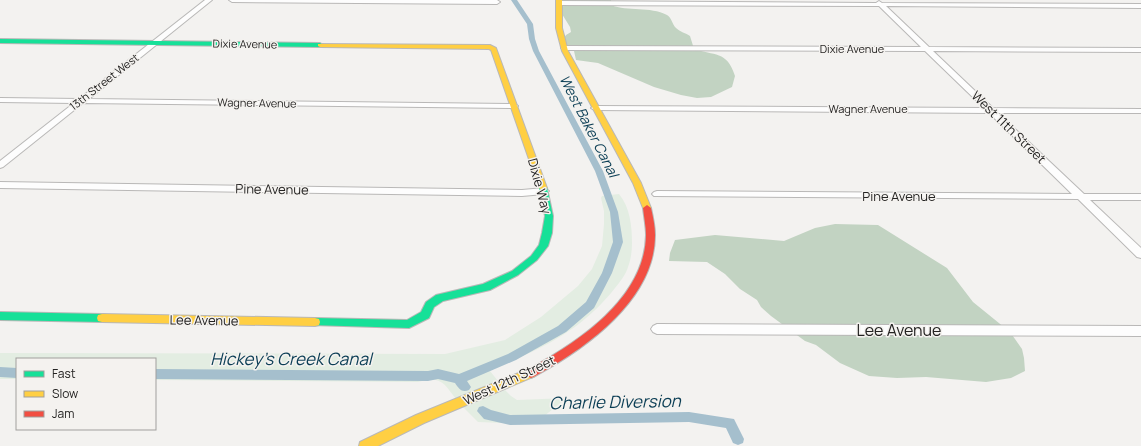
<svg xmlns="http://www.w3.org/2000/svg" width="1141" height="446" viewBox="0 0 1141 446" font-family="Manrope,sans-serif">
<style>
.green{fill:#e3ede2}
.forest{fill:#c2d3c2}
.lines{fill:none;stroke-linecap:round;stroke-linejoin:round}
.canal{fill:#a5bfcd;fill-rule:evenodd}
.street-casing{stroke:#b9b8b7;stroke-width:2}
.fast-casing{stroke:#b9b8b7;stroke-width:2}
.slow-casing{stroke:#b9b8b7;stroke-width:2}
.jam-casing{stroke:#b9b8b7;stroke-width:2}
.street{fill:#fdfdfd;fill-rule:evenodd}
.fast{fill:#16e098;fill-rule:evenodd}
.slow{fill:#ffcf43;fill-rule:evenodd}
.jam{fill:#f24e42;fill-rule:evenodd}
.labels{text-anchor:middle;stroke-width:3;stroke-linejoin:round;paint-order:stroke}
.far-street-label{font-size:11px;fill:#242322;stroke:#f4f2ef}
.street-label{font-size:13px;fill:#242322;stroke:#f4f2ef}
.water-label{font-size:14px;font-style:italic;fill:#0b3e55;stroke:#f4f2ef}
.near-street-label{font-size:16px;fill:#242322;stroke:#f4f2ef}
.near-water-label{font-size:17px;font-style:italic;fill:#0b3e55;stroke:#f4f2ef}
</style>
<rect width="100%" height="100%" fill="#f3f2f0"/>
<g class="green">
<path d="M619 194C630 207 632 226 632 243 632 251 631 259 628 267 626 274 620 282 615 288 591 319 561 339 525 355 514 360 498 361 490 371L498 381 456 399C443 382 441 376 418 382L155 380V359H17V379H0V353L445 354 505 340 541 317 578 286 592 269 602 246 604 224V211L601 198 602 196Z"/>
<path d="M505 390 511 396 517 400 567 398 534 424 478 422 463 407Z"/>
</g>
<g class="forest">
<path d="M564 0H611V5C628 12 650 6 667 15 672 18 672 24 676 28 680 32 686 33 690 36L694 49C714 56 727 50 735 76L732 87 711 97 697 98 681 95 654 87 598 63 576 60 574 51 567 48 564 38 566 35 571 32 570 27 562 14Z"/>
<path d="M835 224 878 225 947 268 973 302 1010 332 1022 349 1024 358 1025 371 1011 378 986 382 926 377 897 378 869 376 840 363 816 345 805 341 771 316 761 307 757 300 740 289 725 274 707 262 669 261 670 253 675 240 715 235 784 241 815 228Z"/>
</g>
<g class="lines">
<g class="canal">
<path d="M511 0H517L533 24 535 39 539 51 603 171 618 212 623 242 612 273 594 308 566 332 516 360 467 381 471 387 469 390C462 393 459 389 455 383L438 379 428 381 155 379V369L428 371 438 369 459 374 508 354 558 326 586 302 602 273 613 242 610 212 595 171 533 51 529 39 527 24Z"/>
<path d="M0 367 17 368V378L0 377Z"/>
<path d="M483 406 491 410 510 415 689 412 734 419 744 439 743 443 738 445 733 443 726 428 689 422 510 425 484 419 477 411 479 407Z"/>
</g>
<g class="street-casing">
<g id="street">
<path d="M205 0H212L89 99 514 104 518 106 514 108 83 103 3 167 0 168V161L74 103 0 102V98L79 99Z"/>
<path d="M229 0H497L500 2 497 4 232 2Z"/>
<path d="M879 1 882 3 1141 4V8L886 6 929 47 1141 48V52L933 51 993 108 1141 109V113H998L1084 194H1141V200H1090L1141 248V258L1137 257 1078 199 654 196 652 194 654 192 657 191 1072 194 989 113 595 110 591 108 595 106 984 108 925 51 564 50 561 48 564 46 921 47 879 6 559 5 556 3 559 1 876 3Z"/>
<path d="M0 182 522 190 544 188 549 191 544 194 522 196 0 188Z"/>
<path d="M657 324 1141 326V336L657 334 653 332 651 329 653 326Z"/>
</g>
</g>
<g class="fast-casing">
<g id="fast">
<path d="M0 39 320 43 323 45 320 47 0 43Z"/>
<path d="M543 185 547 188 553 216 552 233 548 246 537 260 518 275 490 290 443 301 434 307 429 318 409 328 311 325 310 322 311 319 315 318 407 320 421 312 426 302 436 295 483 284 512 271 531 256 539 245 542 233 545 216 539 188Z"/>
<path d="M0 312 102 314 106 315 107 318 106 321 102 322 0 320Z"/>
</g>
</g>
<g class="slow-casing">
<g id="slow">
<path d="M556 0H562V28L568 51 641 183 651 208 650 210 647 211 643 208 633 183 562 51 556 28Z"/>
<path d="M318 44 490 45 496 48 547 188 543 191 539 188 491 50 489 49 320 47 318 46Z"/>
<path d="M102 314 315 318 319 319 320 322 319 325 315 326 102 322 98 321 97 318 98 315Z"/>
<path d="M531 368 535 370 537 373 535 376 424 423 378 446H359L360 442 416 415Z"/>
</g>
</g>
<g class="jam-casing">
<path id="jam" d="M647 205 651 208C653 217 655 226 655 235 655 300 585 349 535 376L531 378 527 376 525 373 527 370C577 343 645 299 646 235 646 227 644 217 643 208Z"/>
</g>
<use href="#street" class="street"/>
<use href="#fast" class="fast"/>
<use href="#slow" class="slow"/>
<use href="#jam" class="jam"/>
</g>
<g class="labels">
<g class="far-street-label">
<text transform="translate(245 44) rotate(1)" y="4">Dixie Avenue</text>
<text x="852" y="53">Dixie Avenue</text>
<text transform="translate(104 82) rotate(-38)" y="4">13th Street West</text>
<text transform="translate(257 103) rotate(1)" y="4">Wagner Avenue</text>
<text x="868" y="113">Wagner Avenue</text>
</g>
<g class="street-label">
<text transform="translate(1009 127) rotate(44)" y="5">West 11th Street</text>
<text transform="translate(540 186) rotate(75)" y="5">Dixie Way</text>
<text transform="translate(272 189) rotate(1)" y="5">Pine Avenue</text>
<text x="899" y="201">Pine Avenue</text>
<text transform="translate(204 320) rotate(1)" y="5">Lee Avenue</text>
<text transform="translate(509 380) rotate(-25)" y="5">West 12th Street</text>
</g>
<g class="water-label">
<text transform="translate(589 126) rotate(63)" y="5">West Baker Canal</text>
</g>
<g class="near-street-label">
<text x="899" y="336">Lee Avenue</text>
</g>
<g class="near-water-label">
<text x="291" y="365">Hickey's Creek Canal</text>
<text transform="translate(615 402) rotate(-1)" y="6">Charlie Diversion</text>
</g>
</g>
<rect x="16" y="358" width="140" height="72" fill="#f4f2ef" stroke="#a19f9d"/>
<rect x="24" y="371" width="20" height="6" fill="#16e098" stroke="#a19f9d"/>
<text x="52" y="378" font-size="12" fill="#242322">Fast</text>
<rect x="24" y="391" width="20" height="6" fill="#ffcf43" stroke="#a19f9d"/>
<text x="52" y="398" font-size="12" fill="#242322">Slow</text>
<rect x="24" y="411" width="20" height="6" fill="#f24e42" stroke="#a19f9d"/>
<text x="52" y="418" font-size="12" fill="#242322">Jam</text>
</svg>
